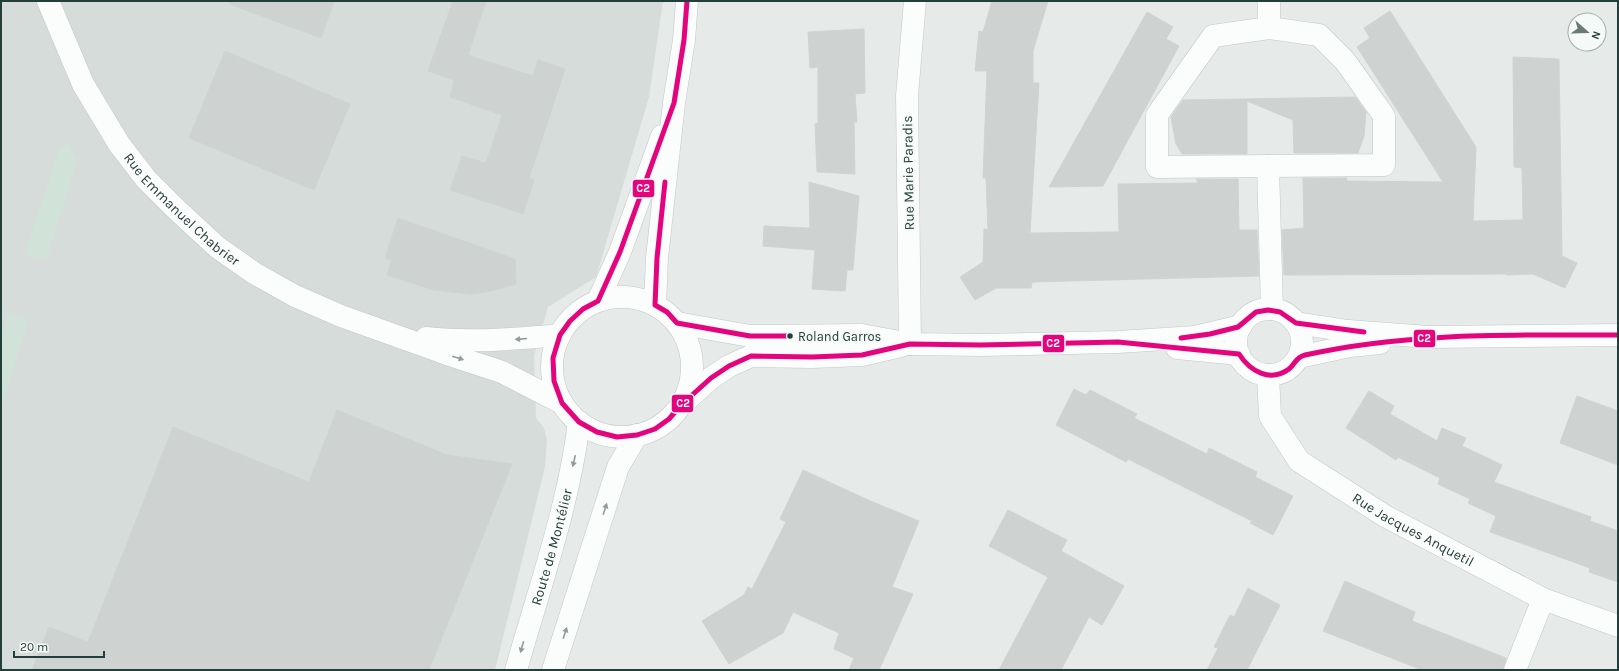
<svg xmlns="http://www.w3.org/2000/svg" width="1619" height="671" viewBox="0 0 1619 671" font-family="Karla,sans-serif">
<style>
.built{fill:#d5dcd9}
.green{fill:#d1e3d8}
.building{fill:#ced2d1;stroke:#cfd4d2}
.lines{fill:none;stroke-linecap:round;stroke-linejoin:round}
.minor-casing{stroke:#c3c8c6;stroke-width:23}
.tertiary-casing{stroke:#c3c8c6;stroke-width:23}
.secondary-casing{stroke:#c2c8c6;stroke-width:23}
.minor{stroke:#fbfcfc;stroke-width:22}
.tertiary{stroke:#fbfcfc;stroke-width:22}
.secondary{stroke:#fbfcfc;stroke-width:22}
.bus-1-casing{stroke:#f5faf8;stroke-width:8}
.bus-1{stroke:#e4047d;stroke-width:5}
.oneway{fill:#909d9b}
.bus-dot{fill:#243e3a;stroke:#f5faf8;stroke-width:1.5}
.labels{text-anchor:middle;stroke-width:3.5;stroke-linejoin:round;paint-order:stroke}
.bus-label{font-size:13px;fill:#243e3a;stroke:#f5faf8;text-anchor:start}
.street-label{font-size:14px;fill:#243e3a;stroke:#f5faf8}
.line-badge{stroke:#f5faf8;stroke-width:1.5}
.badge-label{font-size:11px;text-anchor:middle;font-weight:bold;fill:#fff}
</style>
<rect width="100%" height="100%" fill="#e6ebe9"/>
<path class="built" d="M1 1H663L649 97 596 277 548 307 534 356 536 418 544 428 547 440 545 467 495 670H1Z"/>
<g class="green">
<path d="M67 143 77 160 46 261 25 254 58 153Z"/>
<path d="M8 314 29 319 1 407V335Z"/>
</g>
<g class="building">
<path d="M229 1H334L321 38 229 4Z"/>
<path d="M453 1H486L468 55 533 76 538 60 565 69 529 178 534 180 523 214 450 190 462 156 486 163 502 115 450 97 454 80 428 71Z"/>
<path d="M992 1H1048L1033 51V83H1039L1030 233 1119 232 1118 184 1199 183 1196 179H1238L1239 230H1257L1259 276 1032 282 1031 288H996L975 300 960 277 983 262 984 229 988 230 986 178H983L987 71H975L979 31 983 32Z"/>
<path d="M1390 11 1476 147 1473 221 1523 220 1522 168 1514 167 1513 57 1559 59 1562 256 1577 263 1565 288 1533 274 1507 275V274L1284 275 1282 230 1304 228 1303 178H1347L1346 181 1443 182 1357 47 1370 38 1364 28Z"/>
<path d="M1147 12 1173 27 1166 39 1179 46 1103 186 1049 187Z"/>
<path d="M864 29 865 93 855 94 857 122H854L855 174 817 172 815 124 818 123V67L810 68 808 32Z"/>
<path d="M225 51 350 104 314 190 189 138Z"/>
<path d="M1355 97 1366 112 1364 136 1358 153H1294L1293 120 1247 101V154H1182L1176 144 1171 117 1183 100Z"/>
<path d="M809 182 859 196 853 270H847L845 291 812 289 815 250 763 246 764 226 810 228Z"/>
<path d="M398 218 515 259 516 284 491 291 470 294 434 290 387 275 392 260 385 258Z"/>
<path d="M1074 389 1086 395 1090 390 1137 414 1134 418 1207 454 1209 448 1257 472 1255 477 1293 496 1273 535 1250 523 1252 521 1128 459 1126 462 1056 425Z"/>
<path d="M1369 391 1394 406 1390 414 1437 441 1442 428 1466 438 1462 446 1502 465 1494 482 1591 517 1590 521 1618 531V582L1589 572 1590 568 1490 532 1496 516 1468 503 1470 499 1438 484 1440 478 1398 457 1396 460 1346 428Z"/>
<path d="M1577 396 1618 411V465L1560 443Z"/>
<path d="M337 410 447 455 512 464 429 670H32L49 627 88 642 173 427 309 482Z"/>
<path d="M803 470 868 500 919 521 892 587 913 594 879 670H849L854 658 834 649 839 633 793 612 783 633 729 664 702 621 744 595 748 587 752 589 786 522 780 519Z"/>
<path d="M1008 510 1067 540 1061 551 1124 586 1102 625 1089 617 1061 670H999L1048 577 989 546Z"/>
<path d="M1345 581 1415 612 1412 621 1506 658 1503 670H1422L1323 631Z"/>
<path d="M1248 588 1280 605 1247 670H1207L1218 648 1214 647 1230 615 1234 617Z"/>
</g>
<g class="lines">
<g class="minor-casing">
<g id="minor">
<path d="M1269 28 1319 35 1345 61 1384 116V165L1268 166 1272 309"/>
<path d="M1268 166 1157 167V115L1213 36 1269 28V1"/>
<circle cx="1269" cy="342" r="33"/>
<path d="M677 323 750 336 862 335 910 344 980 345 1118 342 1195 337 1241 326"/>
<path d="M1296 323 1348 331 1429 337 1618 335"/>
<path d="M910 344 907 96 915 1"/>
<path d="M1177 348 1239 354"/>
<path d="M1299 357 1350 346 1380 343"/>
<path id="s1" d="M1268 375 1270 416 1299 461 1385 516 1543 599 1618 626"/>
<path d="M681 405 711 378 729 366 751 356 812 357 862 355 901 346"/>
<path d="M1515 670 1543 599"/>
</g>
</g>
<g class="tertiary-casing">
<g id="tertiary">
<path id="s2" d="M48 1 83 84 119 144 146 179 176 209 217 247 254 273 295 296 341 316 447 354 502 372 562 403"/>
<path d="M426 338C471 343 515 339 560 335"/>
</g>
</g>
<g class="secondary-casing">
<g id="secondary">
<circle cx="622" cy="367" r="70"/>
<path d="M598 301 620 252 662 136"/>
<path d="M655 305 657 258 674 103 684 40 687 1"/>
<path id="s3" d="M516 670C539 589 569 505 579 422"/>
<path d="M553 670 618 467 637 435"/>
</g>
</g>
<use href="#minor" class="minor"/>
<use href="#tertiary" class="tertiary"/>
<use href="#secondary" class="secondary"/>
<g class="bus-1-casing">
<g id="bus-1">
<path d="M687 1 684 40 674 103 620 252 598 301 583 309 570 321 560 335 553 358 554 381 562 403 579 422 597 432 617 437 637 435 655 429 669 419 681 405 711 378 729 366 751 356 812 357 862 355 910 344 980 345 1118 342 1239 354C1250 371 1270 383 1289 369 1295 364 1296 357 1305 355 1408 332 1513 335 1618 335"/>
<path d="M665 182 657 258 655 305 667 312 677 323 750 336H790"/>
<path d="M1181 338 1210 334 1238 327 1256 312 1268 310 1280 312 1296 323 1364 332"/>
</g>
</g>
<use href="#bus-1" class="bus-1"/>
</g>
<defs><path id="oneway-solid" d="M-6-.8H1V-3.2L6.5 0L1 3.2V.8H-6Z"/></defs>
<g class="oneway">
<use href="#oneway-solid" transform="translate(521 339) rotate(175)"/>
<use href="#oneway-solid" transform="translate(458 358) rotate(18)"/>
<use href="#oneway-solid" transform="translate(574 461) rotate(103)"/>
<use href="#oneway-solid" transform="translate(605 509) rotate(-72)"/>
<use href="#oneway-solid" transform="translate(565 633) rotate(-72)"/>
<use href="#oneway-solid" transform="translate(522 647) rotate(106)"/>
</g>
<circle class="bus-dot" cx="790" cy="336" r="3.5"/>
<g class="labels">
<g class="bus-label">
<text x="798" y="341">Roland Garros</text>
</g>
<g class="street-label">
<text transform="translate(908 173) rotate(-91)" y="5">Rue Marie Paradis</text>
<text dy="5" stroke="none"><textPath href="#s2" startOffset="251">Rue Emmanuel Chabrier</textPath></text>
<text dy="5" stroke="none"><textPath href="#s1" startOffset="228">Rue Jacques Anquetil</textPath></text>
<text dy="5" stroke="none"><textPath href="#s3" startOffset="128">Route de Montélier</textPath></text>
</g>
</g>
<g class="line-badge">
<rect x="632" y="179" width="23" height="19" rx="4" fill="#e4047d"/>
<rect x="1413" y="329" width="23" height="19" rx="4" fill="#e4047d"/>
<rect x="1042" y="334" width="23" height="19" rx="4" fill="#e4047d"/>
<rect x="671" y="394" width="23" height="19" rx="4" fill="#e4047d"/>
</g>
<g class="badge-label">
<text x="643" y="192">C2</text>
<text x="1424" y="342">C2</text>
<text x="1053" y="347">C2</text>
<text x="683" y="407">C2</text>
</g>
<rect width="1619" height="671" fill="none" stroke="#243e3a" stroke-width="4"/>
<g transform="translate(1587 32) rotate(110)"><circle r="19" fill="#f5faf8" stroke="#a1afac"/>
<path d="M0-3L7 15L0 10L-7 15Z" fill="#687b77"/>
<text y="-6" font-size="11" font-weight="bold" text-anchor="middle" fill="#243e3a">N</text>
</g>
<path d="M14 651v6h90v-6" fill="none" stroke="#243e3a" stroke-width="2"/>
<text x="20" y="651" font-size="12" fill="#243e3a" stroke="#f5faf8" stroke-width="3" paint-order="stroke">20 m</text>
</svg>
